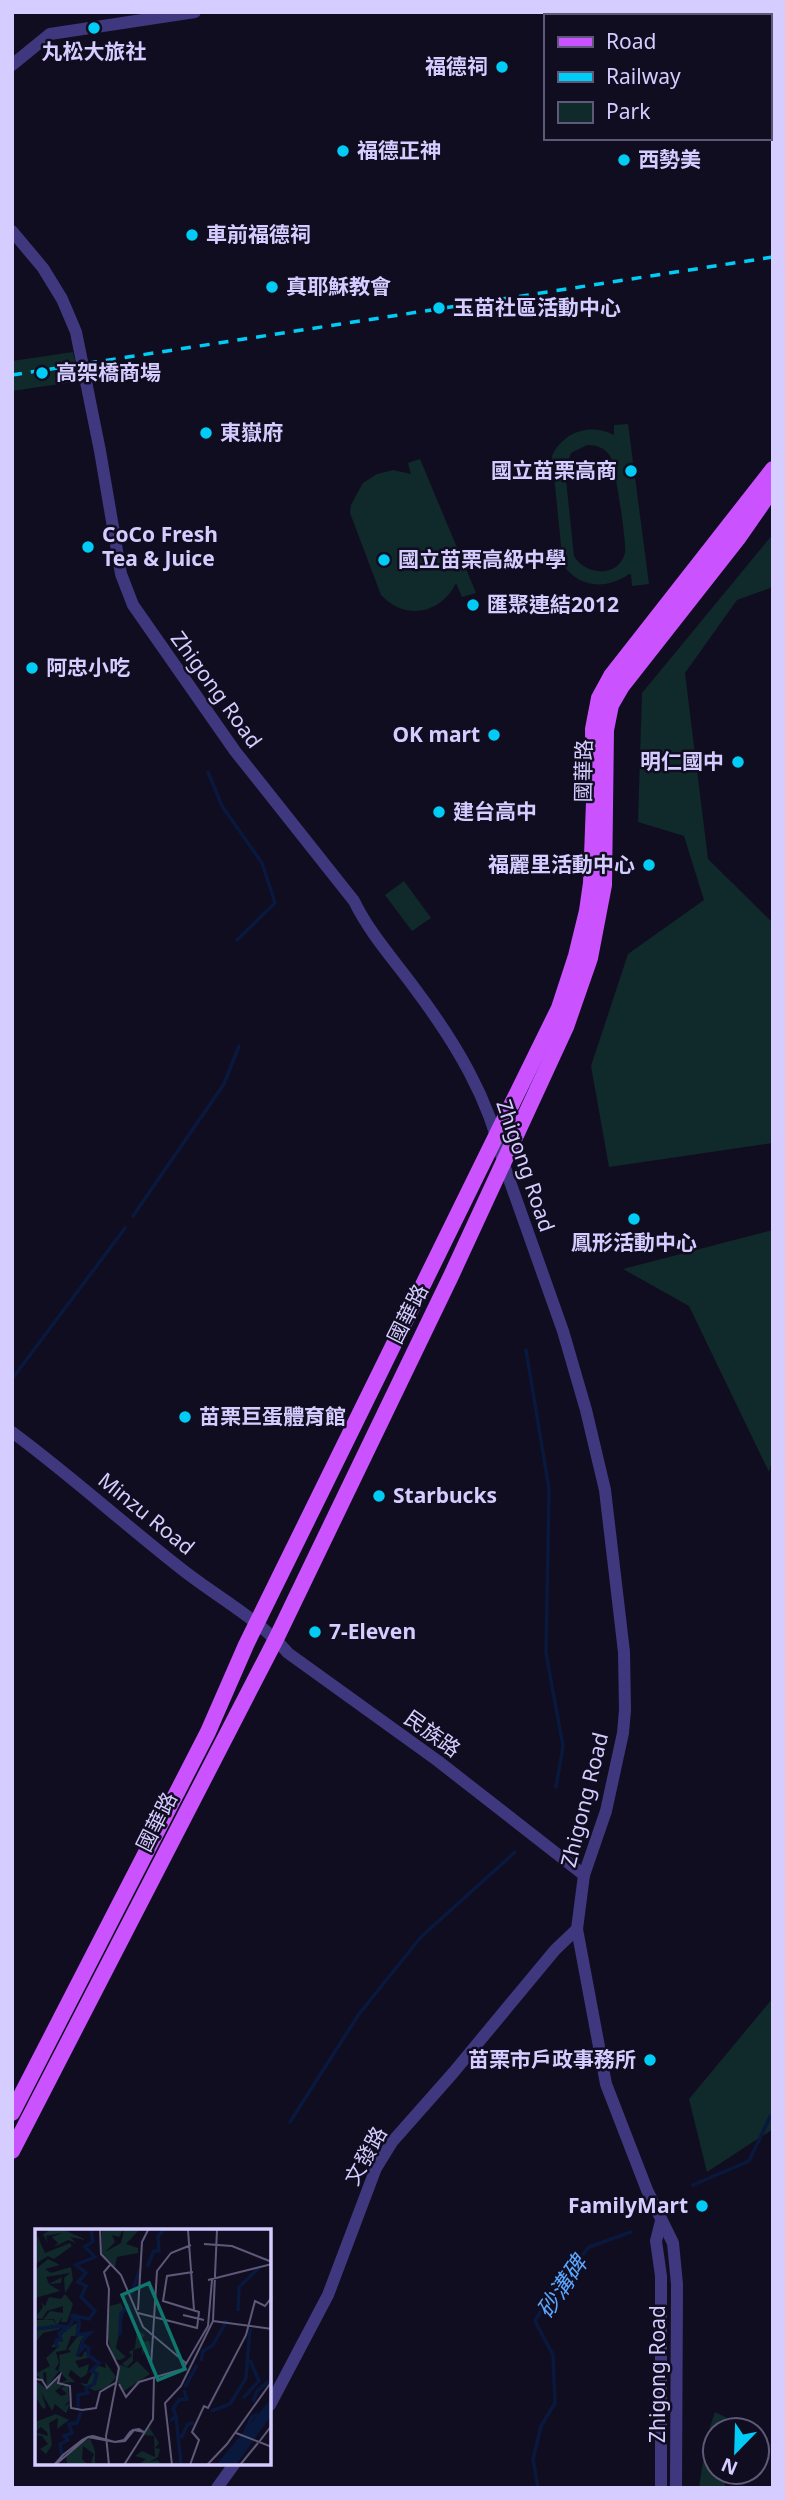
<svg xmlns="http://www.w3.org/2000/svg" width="785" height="2500" viewBox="0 0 785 2500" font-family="'Noto Sans','Noto Sans TC',sans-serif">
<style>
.green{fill:#10292a;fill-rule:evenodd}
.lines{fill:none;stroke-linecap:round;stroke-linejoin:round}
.stream{stroke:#09183d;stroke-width:3.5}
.tertiary{stroke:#3f387f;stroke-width:12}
.primary{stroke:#cb53ff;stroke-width:16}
.rail{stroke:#00ccf6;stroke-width:3.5;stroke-dasharray:10 9;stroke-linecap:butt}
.poi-dot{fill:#00ccf6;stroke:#110d20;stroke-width:2.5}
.labels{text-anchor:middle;stroke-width:5;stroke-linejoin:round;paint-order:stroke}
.poi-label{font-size:21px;font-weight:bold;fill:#d5ccff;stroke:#110d20;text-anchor:start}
.street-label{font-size:21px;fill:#d5ccff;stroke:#110d20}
.water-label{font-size:23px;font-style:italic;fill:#5aa7ff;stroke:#110d20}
.inset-river{fill:none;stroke:#09183d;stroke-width:3.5}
.inset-road{fill:none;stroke:#5f5979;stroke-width:2}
.view{fill:#0f766e;fill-opacity:0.15;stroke:#0f766e;stroke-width:3.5}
.inset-edge{fill:none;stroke:#d5ccff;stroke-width:3.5}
</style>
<rect width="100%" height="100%" fill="#110d20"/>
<g class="green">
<path d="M73 352 80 381 12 391V361Z"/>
<path d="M628 424 649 584 632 586 631 574H629C606 590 580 588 563 565L552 456C564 431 590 423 614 435V425ZM587 445C597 445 605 448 610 456 615 464 627 545 625 553 618 579 585 575 574 556L565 470 571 453Z"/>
<path d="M420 459 476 593 462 597 456 583C441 614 405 621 381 595L350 513 351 505 363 483 377 474 393 470 411 474 408 463Z"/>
<path d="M773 534V587L737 600 685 673 708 859 773 923V1143L609 1167 591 1066 628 954 704 900 684 836 638 822 642 693Z"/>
<path d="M404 881 431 918 412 931 385 895Z"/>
<path d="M773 1230V1457L769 1472 689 1306 623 1269Z"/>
<path d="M773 1998V2129L707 2172 689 2099Z"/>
<path d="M715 2412 727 2418V2430H715V2472H725V2488H699L707 2436Z"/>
</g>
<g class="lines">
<g class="stream">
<path d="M208 772 222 806 262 863 275 903 237 940"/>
<path d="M133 1216 224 1084 239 1046"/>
<path d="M526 1350 549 1489 546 1653 563 1746 556 1787"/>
<path d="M12 1379 125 1228"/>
<path d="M290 2122 359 2014 421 1937 515 1852"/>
<path d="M693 2185 749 2161 770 2117 773 2116"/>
<path d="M538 2488 533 2459 541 2426 555 2403 553 2355 535 2321 553 2291 589 2247 631 2232"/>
</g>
<g class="tertiary">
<path d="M636 12 648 16"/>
<path d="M12 65 50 34 195 12"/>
<path d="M769 65 773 66"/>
<path d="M12 231 43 268 62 299 76 332 100 451 121 574 133 605 235 751 354 901C370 934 395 961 416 990 455 1042 489 1098 503 1162L563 1331 586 1410 605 1490 624 1652 625 1710 623 1733 606 1811 584 1875 577 1929 606 2084 647 2190 673 2243 677 2284 676 2488"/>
<path d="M12 1432C70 1475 123 1523 179 1567 215 1596 258 1618 288 1653L438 1761 584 1875"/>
<path d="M270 2405 328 2295 376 2168 392 2142 453 2073 555 1950 577 1929"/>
<path d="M217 2488 235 2463"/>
<path d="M661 2488V2276L656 2241 661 2221"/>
</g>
<g class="primary">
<path d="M12 2113 208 1732 246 1645 559 1008 576 956 587 911 591 883 594 802 593 729 599 698 611 676 773 469"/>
<path d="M12 2151 276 1639 451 1276 566 1027 590 958 604 885 606 730 611 705 622 686 739 537 773 488"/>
</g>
<path class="rail" d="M12 375 773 257"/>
</g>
<g class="poi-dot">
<circle cx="94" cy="28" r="7"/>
<circle cx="502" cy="67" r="7"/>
<circle cx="343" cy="151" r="7"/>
<circle cx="624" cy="160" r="7"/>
<circle cx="192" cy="235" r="7"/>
<circle cx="272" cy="287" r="7"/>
<circle cx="439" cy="308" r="7"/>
<circle cx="42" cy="373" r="7"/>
<circle cx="206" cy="433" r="7"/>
<circle cx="631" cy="471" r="7"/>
<circle cx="88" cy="547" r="7"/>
<circle cx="384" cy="560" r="7"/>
<circle cx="473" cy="605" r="7"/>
<circle cx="32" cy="668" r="7"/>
<circle cx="494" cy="735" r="7"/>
<circle cx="738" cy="762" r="7"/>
<circle cx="439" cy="812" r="7"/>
<circle cx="649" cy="865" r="7"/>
<circle cx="634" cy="1219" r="7"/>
<circle cx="185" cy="1417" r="7"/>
<circle cx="379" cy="1496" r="7"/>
<circle cx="315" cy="1632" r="7"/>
<circle cx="650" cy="2060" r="7"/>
<circle cx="702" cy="2206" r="7"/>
</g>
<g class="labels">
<g class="poi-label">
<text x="94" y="59" text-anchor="middle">丸松大旅社</text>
<text x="488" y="74" text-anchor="end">福德祠</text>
<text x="357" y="158">福德正神</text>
<text x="638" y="167">西勢美</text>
<text x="206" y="242">車前福德祠</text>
<text x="286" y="294">真耶穌教會</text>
<text x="453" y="315">玉苗社區活動中心</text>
<text x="56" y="380">高架橋商場</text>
<text x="220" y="440">東嶽府</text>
<text x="617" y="478" text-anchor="end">國立苗栗高商</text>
<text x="102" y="542">CoCo Fresh<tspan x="102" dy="24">Tea &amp; Juice</tspan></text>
<text x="398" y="567">國立苗栗高級中學</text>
<text x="487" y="612">匯聚連結2012</text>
<text x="46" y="675">阿忠小吃</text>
<text x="480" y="742" text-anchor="end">OK mart</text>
<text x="724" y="769" text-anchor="end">明仁國中</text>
<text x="453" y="819">建台高中</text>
<text x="635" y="872" text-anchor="end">福麗里活動中心</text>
<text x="634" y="1250" text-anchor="middle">鳳形活動中心</text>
<text x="199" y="1424">苗栗巨蛋體育館</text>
<text x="393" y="1503">Starbucks</text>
<text x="329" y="1639">7-Eleven</text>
<text x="636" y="2067" text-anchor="end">苗栗市戶政事務所</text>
<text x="688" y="2213" text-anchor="end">FamilyMart</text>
</g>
<g class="street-label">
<text transform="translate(216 690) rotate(54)" y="7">Zhigong Road</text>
<text transform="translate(584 771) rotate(-89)" y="7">國華路</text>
<text transform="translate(525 1166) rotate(71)" y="7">Zhigong Road</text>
<text transform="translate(408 1314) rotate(-63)" y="7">國華路</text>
<text transform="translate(146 1514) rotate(39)" y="7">Minzu Road</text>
<text transform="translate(432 1734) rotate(36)" y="7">民族路</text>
<text transform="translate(585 1800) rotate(-76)" y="7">Zhigong Road</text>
<text transform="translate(157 1822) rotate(-63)" y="7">國華路</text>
<text transform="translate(366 2156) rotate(-61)" y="7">文發路</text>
<text transform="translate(658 2374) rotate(-90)" y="7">Zhigong Road</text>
</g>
<g class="water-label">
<text transform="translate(562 2287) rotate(-56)" y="8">砂溝碑</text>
</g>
</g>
<g transform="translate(35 2229)">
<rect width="236" height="236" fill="#110d20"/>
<path d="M15 1H30L51 11 35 8 41 14 33 11 19 18 23 14 17 8 27 4 11 7 13 14 8 5ZM67 1H88L84 8 77 6 80 13 70 23 86 14 89 1H104L91 15 103 19V24L82 28 80 38 67 24ZM2 6 10 24 35 14 37 17 19 30 13 27 0 35ZM13 30 25 36 10 40 16 44 36 38 38 51 30 64 29 49 35 44 11 48 14 55 27 48 26 54 14 55 25 62 0 69V41ZM30 65 38 75 32 93H26L27 88 22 97 19 90 8 91 15 82 28 84V77L12 82 7 90 0 89 8 78 6 73 10 77 14 68 26 70ZM86 74 89 81 81 119 91 128 85 131 79 130 73 110V85L75 77ZM1 91H18L25 100 8 104 0 114ZM42 94 41 107H36L31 121 21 123 24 134 20 140 23 142 25 135 24 126 36 123 33 120 43 107 54 105 46 111 41 127 47 128 50 122 56 128 40 132 44 139 54 135 52 145 46 149 36 141 33 146 40 153 25 154 32 151 24 142 12 158 11 143 8 144 9 152 0 145 15 137 11 129 23 118H16L31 101 27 96 33 99ZM102 101 110 106 104 113 114 112 117 127 110 120 107 126V118L98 121V132L92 138 87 135 97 127 94 123 100 119ZM102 132 115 145 89 162 82 153 83 135 94 139ZM70 133 81 148 73 158 60 162 44 154 52 155 61 136 71 139ZM22 150 27 157 20 162 26 167 32 165 26 159 33 156 34 172 29 177 36 174 31 184 20 175 17 182 6 163 11 178 8 180 0 167V151L10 159ZM21 185 34 191 22 200 23 189 14 194 17 216 11 225 5 220 13 215 7 207 0 206 3 204 13 207 12 203 6 198 0 203V193ZM114 198 124 214 120 219 125 220 123 228 115 233 123 231 126 236H103L111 230 100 227 107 222 120 228 119 207 109 206ZM55 209 60 222V236L56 233 59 225 48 217 47 230 53 236H32L31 226Z" fill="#10292a"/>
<path d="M236 170V187L201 236H181Z" fill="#09183d"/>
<path class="inset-river" d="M112 38 119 22H124L123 7 129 1M96 66 105 40M203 82 204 58 224 39M45 93 36 86 54 90 60 82 46 68 51 57 43 53 51 44 41 36 60 28 50 18 58 12 56 1M0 100 25 97M85 106 86 85 94 75M178 116 192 91M22 119 21 111H26L24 104 30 101 26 97 34 98 38 90M166 132 168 122 178 116M150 158 162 136M208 169 224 152 215 131M218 173 222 162 234 152M43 180V166L53 164 51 159 59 155 62 145 56 142 64 134 53 126 54 119 50 117 45 122 48 111 55 104 42 106 45 93M176 182 195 175 211 149 215 99M141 187 146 236M135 192 141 187 138 180 144 171 152 170 149 161M208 207 217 188 223 185M146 209 153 195 159 194M27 227 25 215 33 211 29 207 37 204 34 195 42 194 46 183"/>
<path class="inset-road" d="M65 1 66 25 86 46 108 98 152 135M153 1 159 81M169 15 197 17 237 33M173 51 237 35M103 81 107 13 113 1M103 84 162 99 164 83 128 72 132 47 158 43M148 86 169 91M178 92 237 100M116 137 122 42 136 24 156 16M0 150 7 151 12 159 25 146 23 154 35 157 36 179 47 181 61 179 65 163 82 153M84 155 91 168 104 153 148 140 173 97 177 51M201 204 237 218M224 213 237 196M19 236 28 226 47 211 53 208 58 207 80 213 89 211 95 203 98 201 104 200 109 203 99 201 90 212 80 213 53 208 20 236M74 236 71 207 84 139 72 115 74 60 69 43 75 36M89 236 118 190 119 148M137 236 130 174 146 157 178 92 182 1M155 236 164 211 157 203 169 177 173 179 211 106 220 72 230 77 237 68M172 236 192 215 237 152M205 236 223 214"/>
<path class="view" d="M114 54 150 140 123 151 87 66Z"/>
<rect width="236" height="236" class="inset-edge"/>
</g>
<rect width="785" height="2500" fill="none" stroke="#d5ccff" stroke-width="28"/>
<rect x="544" y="14" width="228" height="126" fill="#110d20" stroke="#5f5979" stroke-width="2"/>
<rect x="558" y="37" width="35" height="10" fill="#cb53ff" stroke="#5f5979" stroke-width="2"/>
<text x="606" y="49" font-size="21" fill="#d5ccff">Road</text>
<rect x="558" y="72" width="35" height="10" fill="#00ccf6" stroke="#5f5979" stroke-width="2"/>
<text x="606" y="84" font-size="21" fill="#d5ccff">Railway</text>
<rect x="558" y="102" width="35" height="21" fill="#10292a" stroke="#5f5979" stroke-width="2"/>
<text x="606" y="119" font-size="21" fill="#d5ccff">Park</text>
<g transform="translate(736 2451) rotate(203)"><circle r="33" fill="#110d20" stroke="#5f5979" stroke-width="2"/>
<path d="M0-5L12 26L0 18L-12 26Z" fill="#00ccf6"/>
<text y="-10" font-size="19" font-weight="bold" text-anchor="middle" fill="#d5ccff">N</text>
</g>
</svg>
